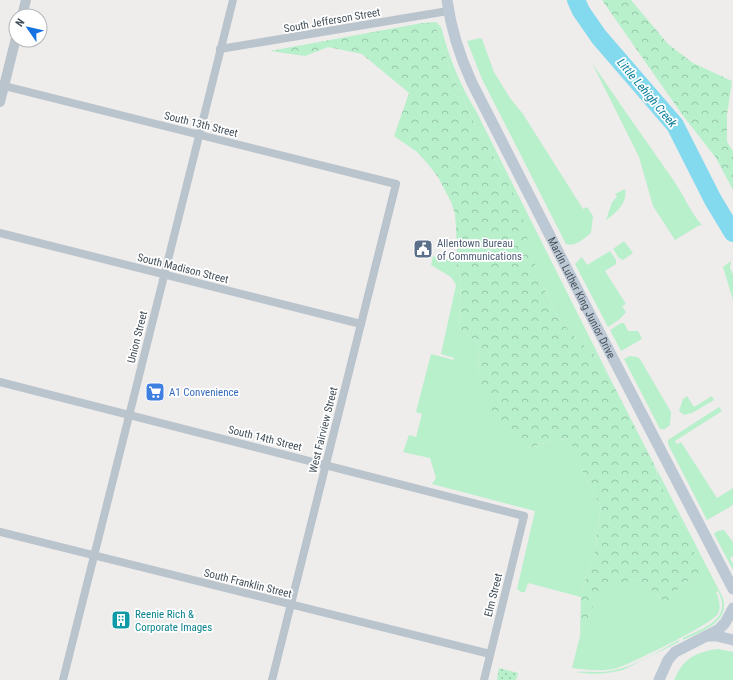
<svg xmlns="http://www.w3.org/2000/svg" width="733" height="680" viewBox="0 0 733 680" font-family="'Roboto Condensed',sans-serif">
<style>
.grass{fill:#b8f0cc}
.forest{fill:url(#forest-crowns)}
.park{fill:url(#park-dots)}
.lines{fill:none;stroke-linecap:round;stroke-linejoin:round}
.river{stroke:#83d9ee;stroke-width:18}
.minor{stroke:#bac4cc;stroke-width:8}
.tertiary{stroke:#bac4cc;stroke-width:10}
.secondary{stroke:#bcc8d4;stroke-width:11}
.labels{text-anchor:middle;stroke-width:3.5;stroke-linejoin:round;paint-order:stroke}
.street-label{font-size:11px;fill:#44505a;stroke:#fff}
.service-label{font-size:11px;fill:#4e5e75;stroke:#fff;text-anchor:start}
.shop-label{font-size:11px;fill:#366cbe;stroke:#fff;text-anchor:start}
.culture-label{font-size:11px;fill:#0d838f;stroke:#fff;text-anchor:start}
.water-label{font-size:12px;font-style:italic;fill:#097e9b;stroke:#fff}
</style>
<defs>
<pattern id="forest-crowns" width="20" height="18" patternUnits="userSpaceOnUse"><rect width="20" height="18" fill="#b8f0cc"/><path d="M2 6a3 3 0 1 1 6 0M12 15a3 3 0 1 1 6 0" fill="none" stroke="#97c5a9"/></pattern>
<pattern id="park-dots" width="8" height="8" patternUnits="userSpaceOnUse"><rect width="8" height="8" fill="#b8f0cc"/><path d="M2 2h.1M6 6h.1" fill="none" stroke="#97c5a9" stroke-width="1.8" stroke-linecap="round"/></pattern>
</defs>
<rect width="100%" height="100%" fill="#efecec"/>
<g class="grass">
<path d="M436 22 441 27C449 57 460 85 476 111L615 388 597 357 575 337 559 319 540 280 501 169 476 127 452 74 436 28 422 23Z"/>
<path d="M480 38 482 39 494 72 510 98 523 114 583 209 587 207 593 216 591 233C583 239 576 247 566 244L482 79 467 41Z"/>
<path d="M592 63C619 103 647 142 674 181 684 195 690 212 702 225L698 226 675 240 653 206 639 157Z"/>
<path d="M625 189C628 203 616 213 606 220L612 202 617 197 615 194Z"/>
<path d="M624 241 633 253 623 260 619 258 613 249Z"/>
<path d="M610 251 616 260V264L605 271 626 304 622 306 626 312 620 319 608 327 575 264 582 257 587 265Z"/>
<path d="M433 256 456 262 461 282 459 328 478 343 479 378 525 449 557 439 571 440 583 472 601 507 594 557 581 592V597L528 583 525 592H521L517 589 535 511 432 484 436 478 430 458 403 452 409 435 416 437 422 414 416 412 431 354 454 360V358L441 354 456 285 451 277 431 265Z"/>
<path d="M731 261 730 268 733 275V300L723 267Z"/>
<path d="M621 323H624L628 331H638L642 339 621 351 610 330Z"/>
<path d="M630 356 637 357 640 359 671 412 670 425 665 429H660L624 359Z"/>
<path d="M687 396 694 407 712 396 714 400 692 413 684 415 679 411 683 399Z"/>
<path d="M719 407 722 411 675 441 677 444 681 442 717 498 733 488V504L730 507 707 520 668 444V440Z"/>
<path d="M656 468 723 598C730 623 700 632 683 640V638C703 628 733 620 718 591L716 592C719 599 722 608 717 615 711 624 631 664 617 668 603 672 586 670 572 668L580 636 595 602 611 584 638 579 664 601 680 585 695 577 658 479Z"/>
<path d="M724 530 733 542V556L730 558 733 564V570L714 534 717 531Z"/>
<path d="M679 640V642L623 670C607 674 592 675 576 672 587 671 599 673 610 671 635 667 657 652 679 640Z"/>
<path d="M718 649 733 652V680H674C683 659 695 652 718 649Z"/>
</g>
<g class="forest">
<path d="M602 0H631L668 44 693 63 732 81 727 115V142L733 151V190L716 158 681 113Z"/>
<path d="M422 23H430L436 28 452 74 476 127 501 169 521 209 529 246 540 280 559 319 575 337 597 357 615 388 655 466 658 479 702 568 695 577 680 585 671 601H664L638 579 611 585 595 602 580 636 581 592 594 557 601 507 583 472 570 440 557 439 525 449 498 425 479 378 478 343 459 328 461 282 456 262 457 252 456 228 455 214 451 202 438 177 427 163 417 152 394 136 409 93 362 54 328 47 305 56 270 51Z"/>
</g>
<path class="park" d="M499 668 518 673 516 680H497Z"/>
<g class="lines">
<path class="river" d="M576 0 581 11 599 37 675 125 713 200 733 233"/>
<g class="minor">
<path d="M220 49 448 11"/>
<path d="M0 85 396 184 272 680"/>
<path d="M0 233 361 324"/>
<path d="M0 382 524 516 484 680"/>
<path d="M0 532 490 654"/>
<path d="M63 680 233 0"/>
</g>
<g class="tertiary">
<path d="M22 16 26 0"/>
<path d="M0 102 16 38"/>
</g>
<g class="secondary">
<path id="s1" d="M447 0C451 29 460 57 472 83L592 318 733 589"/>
<path d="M707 636H717L733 640"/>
<path d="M659 680 668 660 675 652 718 630 725 623 733 608"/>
</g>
</g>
<defs>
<g id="civic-square" transform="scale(1)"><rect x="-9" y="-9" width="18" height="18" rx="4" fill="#5c6f8a" stroke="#fff"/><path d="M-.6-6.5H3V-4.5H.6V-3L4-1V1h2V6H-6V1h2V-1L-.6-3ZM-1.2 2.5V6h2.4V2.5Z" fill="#fff"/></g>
<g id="supermarket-square" transform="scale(1)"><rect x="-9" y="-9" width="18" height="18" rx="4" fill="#3f7fe0" stroke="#fff"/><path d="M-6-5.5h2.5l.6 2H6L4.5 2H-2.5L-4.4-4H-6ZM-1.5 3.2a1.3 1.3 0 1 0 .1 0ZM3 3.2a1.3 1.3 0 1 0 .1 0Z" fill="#fff"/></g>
<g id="building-square" transform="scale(1)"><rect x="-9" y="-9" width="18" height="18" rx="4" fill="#0f9aa8" stroke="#fff"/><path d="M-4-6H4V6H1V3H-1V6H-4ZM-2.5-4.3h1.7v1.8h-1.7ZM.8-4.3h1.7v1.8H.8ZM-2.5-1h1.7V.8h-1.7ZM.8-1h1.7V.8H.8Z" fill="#fff"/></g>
</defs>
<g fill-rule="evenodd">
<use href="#civic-square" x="423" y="249"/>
<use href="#supermarket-square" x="155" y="392"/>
<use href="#building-square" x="121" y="620"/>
</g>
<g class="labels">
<g class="street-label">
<text transform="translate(332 20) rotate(-10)" y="4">South Jefferson Street</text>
<text transform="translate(201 124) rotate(14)" y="4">South 13th Street</text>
<text transform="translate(183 268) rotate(14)" y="4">South Madison Street</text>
<text dy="4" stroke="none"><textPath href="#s1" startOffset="328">Martin Luther King Junior Drive</textPath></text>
<text transform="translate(137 337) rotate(-76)" y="4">Union Street</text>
<text transform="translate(323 430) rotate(-76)" y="4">West Fairview Street</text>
<text transform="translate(265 438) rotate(14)" y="4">South 14th Street</text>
<text transform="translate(248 583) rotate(14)" y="4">South Franklin Street</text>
<text transform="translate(493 595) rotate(-76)" y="4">Elm Street</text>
</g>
<g class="service-label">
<text x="437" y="247">Allentown Bureau<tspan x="437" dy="13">of Communications</tspan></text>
</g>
<g class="shop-label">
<text x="169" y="396">A1 Convenience</text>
</g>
<g class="culture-label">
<text x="135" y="618">Reenie Rich &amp;<tspan x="135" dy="13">Corporate Images</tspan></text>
</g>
<g class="water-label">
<text transform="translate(647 93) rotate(50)" y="4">Little Lehigh Creek</text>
</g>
</g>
<g transform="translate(28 28) rotate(304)"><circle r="19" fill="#ffffff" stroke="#b4b9bd"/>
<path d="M0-3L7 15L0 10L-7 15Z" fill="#1371e2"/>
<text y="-6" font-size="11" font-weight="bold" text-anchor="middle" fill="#44505a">N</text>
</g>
</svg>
